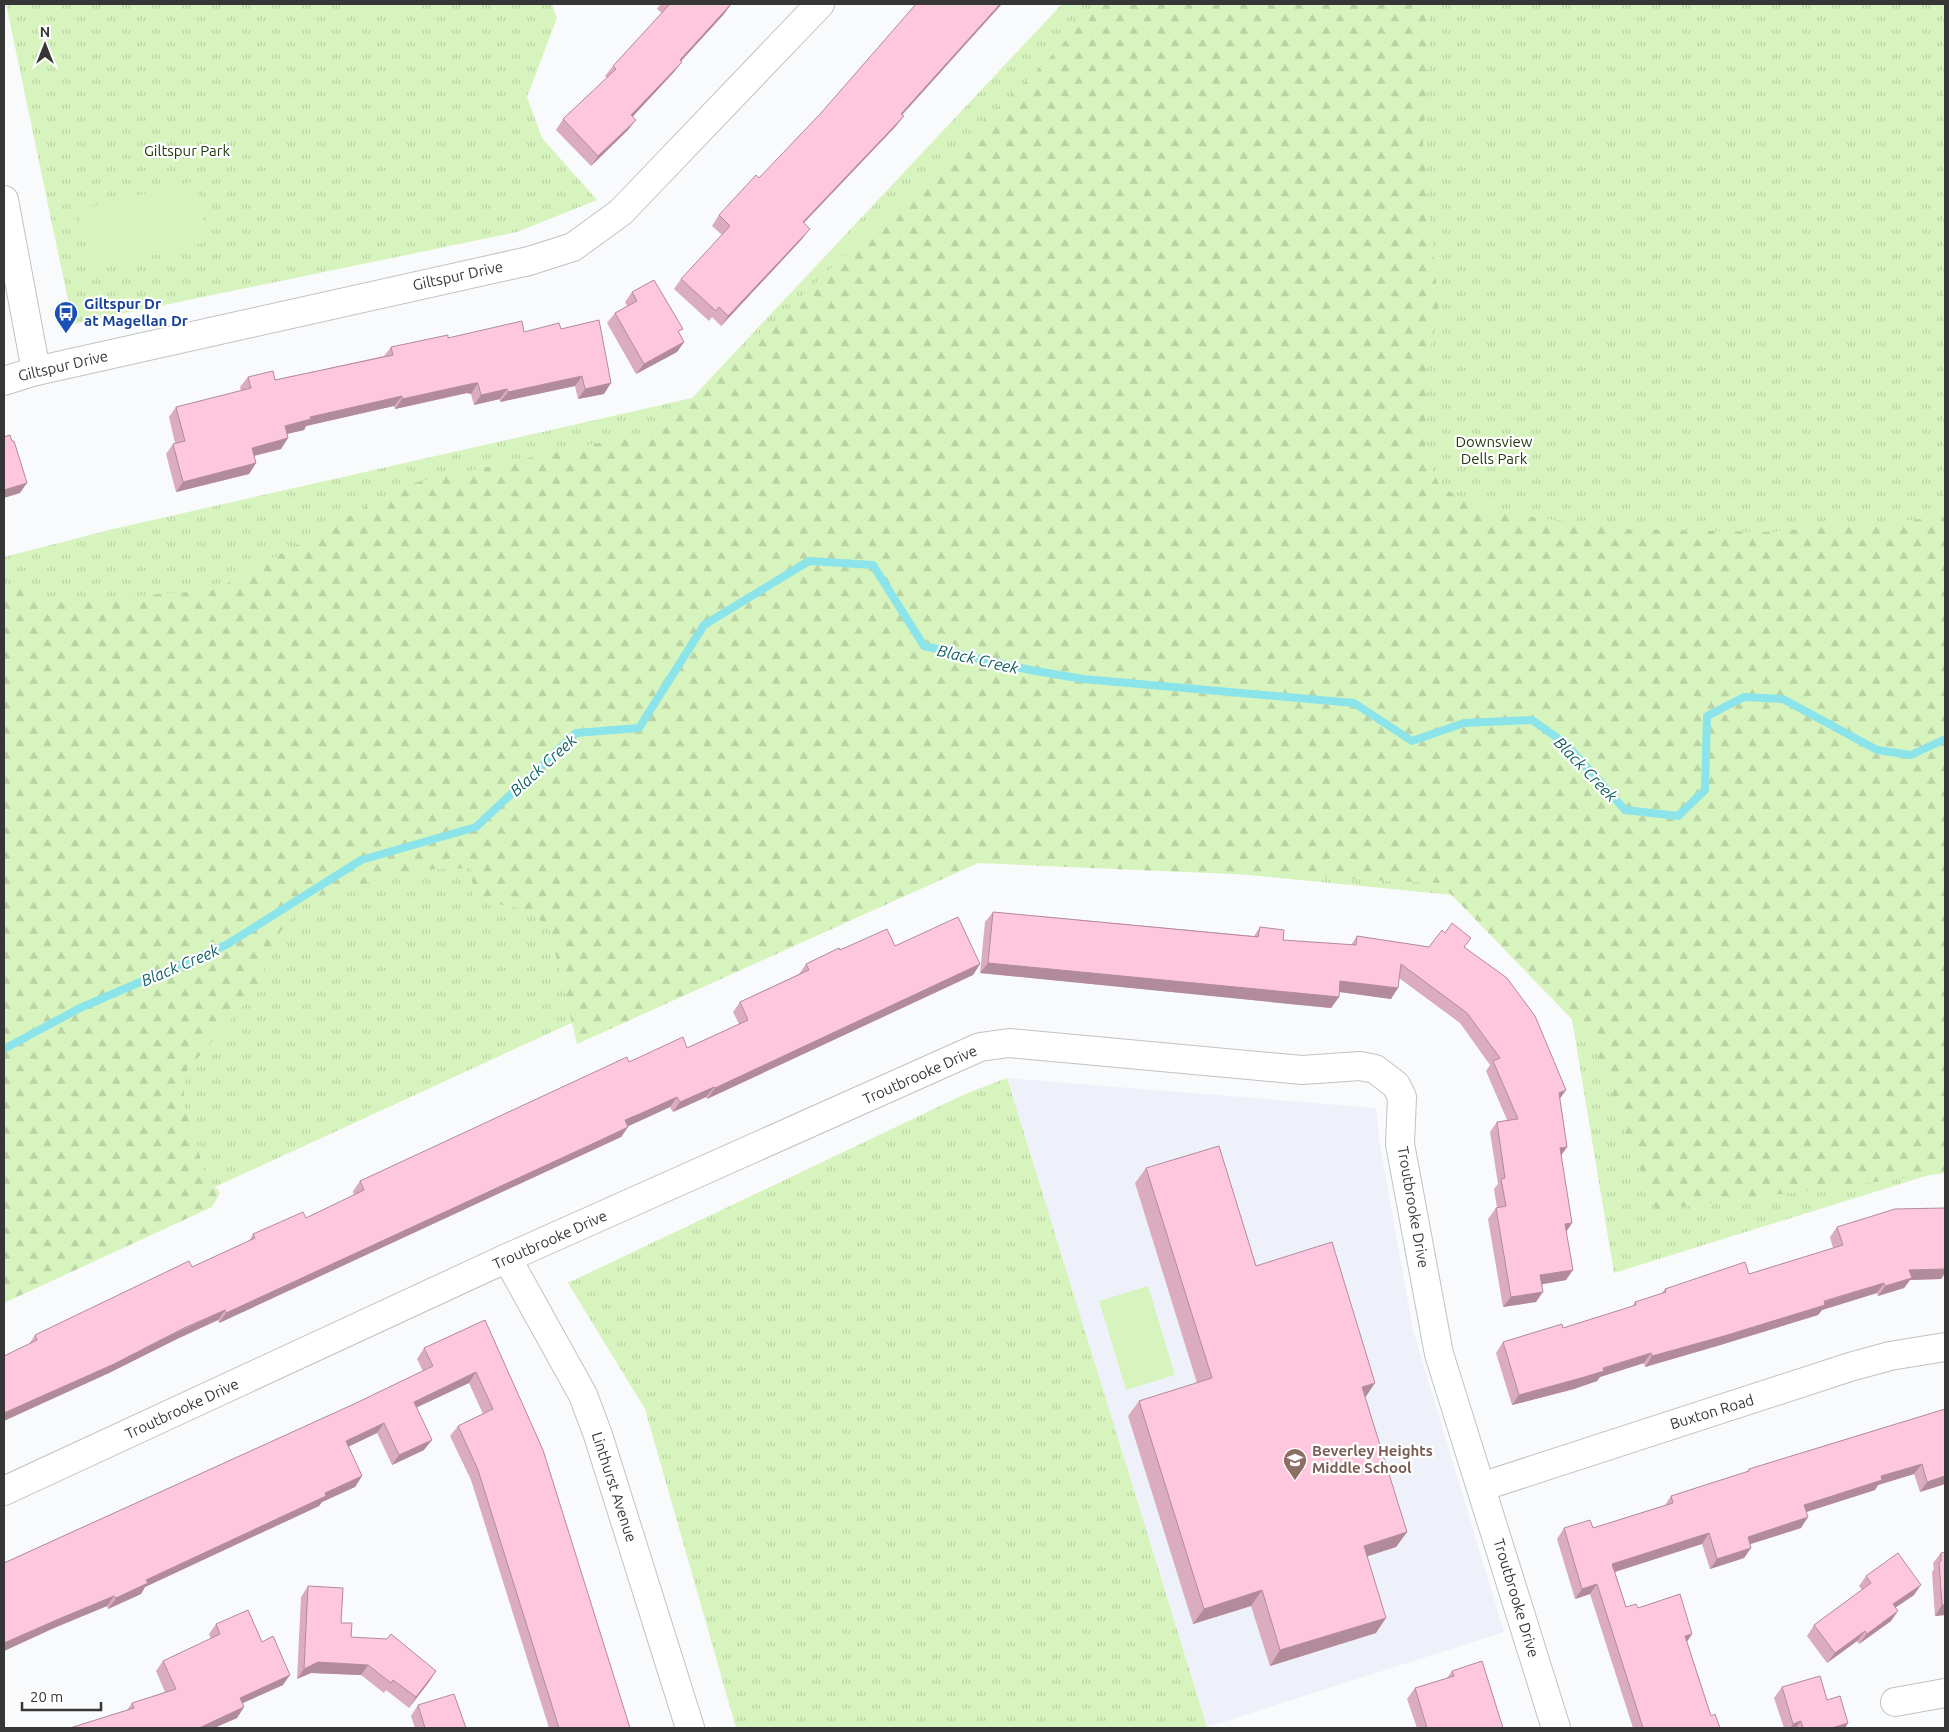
<svg xmlns="http://www.w3.org/2000/svg" width="1949" height="1732" viewBox="0 0 1949 1732" font-family="Ubuntu,sans-serif">
<style>
.built{fill:#eef1fa}
.grass{fill:url(#grass-tufts)}
.forest{fill:url(#forest-firs)}
.garden{fill:#d8f4be}
.lines{fill:none;stroke-linecap:round;stroke-linejoin:round}
.stream{stroke:#8ae4e9;stroke-width:8}
.minor-casing{stroke:#c2c2c4;stroke-width:30}
.tertiary-casing{stroke:#c2c2c4;stroke-width:30}
.minor{stroke:#fff;stroke-width:28}
.tertiary{stroke:#fff;stroke-width:28}
.wall{fill:#dbabbf}
.shaded-wall{fill:#b28b9b}
.building{fill:#ffc7de;stroke:#b28b9b}
.labels{text-anchor:middle;stroke-width:4.5;stroke-linejoin:round;paint-order:stroke}
.park-label{font-size:15px;fill:#26390e;stroke:#fff}
.street-label{font-size:15px;fill:#363637;stroke:#fff}
.transit-label{font-size:15px;font-weight:bold;fill:#164399;stroke:#fff;text-anchor:start}
.education-label{font-size:15px;font-weight:bold;fill:#785e54;stroke:#fff;text-anchor:start}
.water-label{font-size:16px;font-style:italic;fill:#136063;stroke:#fff}
</style>
<defs>
<pattern id="grass-tufts" width="24" height="20" patternUnits="userSpaceOnUse" patternTransform="scale(1.25)"><rect width="24" height="20" fill="#d8f4be"/><path d="M3 7l-1-3M5 7V3M7 7l1-3M15 17l-1-3M17 17v-4M19 17l1-3" fill="none" stroke="#bad2a4"/></pattern>
<pattern id="forest-firs" width="22" height="20" patternUnits="userSpaceOnUse" patternTransform="scale(1.25)"><rect width="22" height="20" fill="#d8f4be"/><path d="M5 1l3.5 6h-7zM16 11l3.5 6h-7z" fill="#bad2a4"/></pattern>
</defs>
<rect width="100%" height="100%" fill="#f9fafb"/>
<path class="built" d="M1007 1078 1376 1108 1379 1139 1413 1330 1504 1632 1207 1727Z"/>
<g class="grass">
<path d="M6 4H552L557 18 527 97 542 138 597 200 517 232 73 324Z"/>
<path d="M1062 4H1945V1170L1614 1273 1553 905 956 846 4 1284V557L113 529 692 398Z"/>
<path d="M1007 1078 1207 1727 736 1728 645 1409 568 1283 963 1095Z"/>
</g>
<path class="forest" d="M1099 4H1426L1431 30 1423 143 1439 313 1427 361 1425 452 1440 487 1493 512 1623 529 1765 532 1945 517V1173L1656 1210 1591 1039 1440 883 978 863 577 1044 550 931 531 910 474 900 471 868 418 870 309 898 275 938 258 989 187 1070 183 1101 205 1173 220 1193 212 1207 4 1303V587L11 583 42 603 215 590 408 484 663 429 1047 61Z"/>
<g class="garden">
<path d="M339 4H407L405 12 377 17 344 13Z"/>
<path d="M195 181 209 241 93 270 78 210Z"/>
<path d="M1148 1286 1175 1375 1126 1390 1099 1301Z"/>
</g>
<g class="lines">
<path class="stream" d="M4 1049 80 1008 226 945 361 860 476 827 576 733 639 728 704 625 809 561 873 565 924 646 1030 670 1083 679 1354 703 1412 741 1464 723 1532 720 1566 744 1625 810 1678 816 1705 790 1707 716 1744 697 1783 699 1877 750 1911 755 1945 739"/>
<g class="minor-casing">
<g id="minor">
<path d="M4 200 36 371"/>
<path d="M507 1258 583 1395 598 1435 690 1728"/>
<path d="M1481 1487 1850 1367 1890 1356 1945 1347"/>
<path d="M4 1491 507 1258 980 1047 1009 1043 1302 1070 1360 1066 1375 1069 1396 1085 1402 1097 1400 1144 1439 1354 1556 1728"/>
<path d="M1895 1702 1945 1693"/>
</g>
</g>
<g class="tertiary-casing">
<path id="tertiary" d="M4 381 36 371 529 261 573 247 621 212 820 4"/>
</g>
<use href="#minor" class="minor"/>
<use href="#tertiary" class="tertiary"/>
</g>
<g class="wall">
<path d="M661 4H731L724 14 681 61 674 72 632 117 628 130 591 166 556 130 563 119 607 78 605 76 613 66 662 13 657 9Z"/>
<path d="M903 115 896 126 804 223 802 239 721 326 712 317 709 321 674 289 681 279 722 235 712 226 719 215 759 178Z"/>
<path d="M632 292 680 334 684 342 677 352 636 374 607 323 615 313 627 306 625 302Z"/>
<path d="M561 329 604 394 578 399 575 386 500 402V399L474 405 471 394 467 393 395 409 394 406 306 426 304 430 287 434 288 438 281 449 254 456 256 463 249 474 176 492 166 454 173 444 175 443 169 417 176 407 241 391 240 387 248 377 275 380 384 356 391 347 448 338Z"/>
<path d="M993 912 1254 936 1260 927 1283 940 1351 945 1357 936 1429 947 1445 933 1471 938 1464 947 1560 1099 1567 1147 1561 1156 1572 1223 1567 1231 1566 1280 1542 1284 1536 1302 1503 1307 1488 1219 1496 1208H1497L1494 1189 1498 1184 1490 1132 1497 1122 1507 1120 1486 1071 1490 1065 1460 1023 1399 978 1391 999 1339 992V997L1331 1008 980 973 985 922Z"/>
<path d="M895 946 980 964 973 975 707 1099 706 1097 673 1112 670 1107 628 1126V1127L621 1137 219 1323 218 1320 177 1339 107 1374 29 1344 35 1335 192 1267 249 1241 253 1234 306 1218 354 1195 353 1191 360 1181 629 1062 687 1048 739 1024 733 1012 740 1002 799 974 806 964 840 950Z"/>
<path d="M1146 1168 1256 1266 1365 1398 1407 1532 1396 1547 1367 1556 1376 1633 1270 1666 1251 1606 1193 1624 1128 1416 1139 1401 1197 1383 1135 1183Z"/>
<path d="M1945 1208V1273L1941 1279 1910 1280 1904 1288 1878 1296 1877 1293 1822 1310 1818 1315 1717 1346 1645 1367 1644 1363 1600 1377 1597 1381 1574 1389 1512 1405 1496 1353 1503 1342 1563 1328 1632 1307 1635 1302 1661 1294 1665 1289 1749 1274 1833 1248 1830 1237 1837 1227Z"/>
<path d="M485 1320 630 1728H549L471 1480 450 1436 458 1426 483 1414 469 1383 417 1407 424 1450 392 1465 377 1433 348 1447 362 1476 355 1487 322 1502 319 1506 145 1587 141 1594 108 1609 107 1606 54 1628 4 1651V1563L354 1404 423 1371 417 1359 424 1348Z"/>
<path d="M1945 1409V1484L1920 1492 1914 1474 1878 1485 1875 1490 1806 1512 1801 1528 1750 1544 1751 1548 1744 1558 1710 1569 1702 1544 1615 1572 1626 1607 1638 1608 1692 1634 1687 1642 1711 1716 1720 1728H1633L1590 1594 1575 1599 1557 1539 1564 1528H1593L1665 1505 1671 1496 1747 1472 1749 1469Z"/>
<path d="M1941 1553 1945 1615 1935 1616 1932 1572 1934 1569 1933 1563Z"/>
<path d="M1866 1576 1914 1595 1896 1607 1891 1621 1859 1644 1857 1641 1827 1663 1807 1636 1814 1625 1862 1590 1859 1586Z"/>
<path d="M308 1586 341 1623 351 1637 436 1671 409 1708 386 1690 384 1693 361 1675 311 1673 297 1679 301 1597Z"/>
<path d="M216 1624 262 1642 283 1685 242 1703 244 1707 237 1718 214 1728H70L127 1710 132 1703 165 1692 156 1671 163 1661 211 1639 209 1634Z"/>
<path d="M1452 1671 1503 1728H1417L1407 1699 1415 1688 1447 1678Z"/>
<path d="M1782 1687 1827 1700 1848 1723 1845 1728H1784L1774 1698Z"/>
<path d="M418 1705 466 1728H415L411 1716Z"/>
</g>
<g class="shaded-wall">
<path d="M731 4 724 14 672 71 680 60Z"/>
<path d="M1000 4H1002L894 124 901 114Z"/>
<path d="M682 62 674 72 624 126 631 115Z"/>
<path d="M904 116 896 126 795 232 803 222Z"/>
<path d="M636 120 628 130 591 166 598 156Z"/>
<path d="M810 229 802 239 721 326 728 316Z"/>
<path d="M684 342 677 352 636 374 644 364Z"/>
<path d="M582 376 575 386 500 402 508 392Z"/>
<path d="M475 383H478L471 394 467 393 395 409 402 399Z"/>
<path d="M611 383 604 394 578 399 585 389Z"/>
<path d="M507 389 500 399 474 405 481 395Z"/>
<path d="M402 396 394 406 306 426 304 430 278 436 285 426 310 417Z"/>
<path d="M288 438 281 449 245 458 252 448Z"/>
<path d="M256 463 249 474 176 492 183 482Z"/>
<path d="M27 483 20 493 4 498V490Z"/>
<path d="M988 963 1339 997 1331 1008 980 973Z"/>
<path d="M980 964 973 975 707 1099 715 1088Z"/>
<path d="M1340 981 1398 988 1391 999 1333 991Z"/>
<path d="M714 1087 706 1097 673 1112 680 1102Z"/>
<path d="M1566 1090 1559 1100V1093Z"/>
<path d="M677 1097 670 1107 618 1131 625 1120Z"/>
<path d="M628 1127 621 1137 219 1323 226 1313Z"/>
<path d="M1567 1147 1559 1158 1560 1148Z"/>
<path d="M1572 1223 1565 1233V1224Z"/>
<path d="M1945 1269V1273L1941 1279 1910 1280 1904 1288 1878 1296 1885 1286 1909 1270Z"/>
<path d="M1573 1270 1566 1280 1533 1286 1540 1275Z"/>
<path d="M1884 1283 1877 1293 1822 1310 1818 1315 1717 1346 1645 1367 1652 1356Z"/>
<path d="M1543 1292 1536 1302 1503 1307 1511 1297Z"/>
<path d="M225 1310 218 1320 177 1339 107 1374 4 1421V1413Z"/>
<path d="M1651 1353 1644 1363 1600 1377 1597 1381 1574 1389 1512 1405 1519 1395Z"/>
<path d="M476 1372 469 1383 407 1412 414 1402Z"/>
<path d="M1375 1383 1365 1398 1362 1387Z"/>
<path d="M384 1423 377 1433 339 1451 346 1441Z"/>
<path d="M432 1440 424 1450 392 1465 399 1455Z"/>
<path d="M1922 1464 1914 1474 1878 1485 1875 1490 1797 1515 1804 1505 1881 1476Z"/>
<path d="M362 1476 355 1487 322 1502 319 1506 145 1587 141 1594 108 1609 116 1598 146 1580 325 1493Z"/>
<path d="M1945 1476V1484L1920 1492 1927 1482Z"/>
<path d="M1808 1517 1801 1528 1741 1547 1748 1537Z"/>
<path d="M1407 1532 1396 1547 1353 1561 1364 1546Z"/>
<path d="M1709 1533 1702 1544 1605 1575 1612 1564Z"/>
<path d="M1751 1548 1744 1558 1710 1569 1717 1559Z"/>
<path d="M1597 1584 1590 1594 1575 1599 1582 1589Z"/>
<path d="M1921 1585 1914 1595 1886 1614 1893 1604Z"/>
<path d="M1262 1590 1251 1606 1193 1624 1204 1609Z"/>
<path d="M114 1596 107 1606 54 1628 4 1651V1643L61 1618Z"/>
<path d="M1942 1605H1945V1615L1935 1616Z"/>
<path d="M1898 1611 1891 1621 1859 1644 1867 1634Z"/>
<path d="M1386 1618 1376 1633 1270 1666 1280 1650Z"/>
<path d="M1865 1631 1857 1641 1827 1663 1835 1653Z"/>
<path d="M1692 1634 1685 1644V1636Z"/>
<path d="M318 1662 368 1665 361 1675 311 1673 297 1679 304 1669Z"/>
<path d="M436 1671 429 1682 409 1708 416 1697Z"/>
<path d="M290 1675 283 1685 232 1708 240 1698Z"/>
<path d="M244 1707 237 1718 214 1728H199Z"/>
<path d="M1801 1721 1796 1728H1790L1793 1724Z"/>
<path d="M1848 1723 1845 1728H1832Z"/>
</g>
<g class="building">
<path d="M670 4H731L680 60 682 62 631 115 636 120 598 156 563 119 616 69 613 66Z"/>
<path d="M916 4H1000L901 114 904 116 803 222 810 229 728 316 719 307 716 311 681 279 730 226 719 215 756 175 759 178 821 113Z"/>
<path d="M654 280 683 329 678 331 684 342 644 364 615 313 637 301 632 292Z"/>
<path d="M599 320 611 383 585 389 582 376 508 392 507 389 481 395 478 383H475L402 399V396L310 417 311 419 285 426 288 438 252 448 256 463 183 482 173 444 185 441 176 407 251 388 248 377 273 371 275 380 393 355 391 347 448 335V338L522 321 524 332 559 323 561 329Z"/>
<path d="M10 435 12 441H14L27 483 4 490V437Z"/>
<path d="M993 912 1258 937 1260 927 1284 930 1283 940 1356 945 1357 936 1429 947 1442 930 1445 933 1452 923 1471 938 1464 947 1507 978 1535 1016 1566 1090 1559 1093 1567 1147 1560 1148 1572 1223 1565 1224 1573 1270 1540 1275 1543 1292 1511 1297 1496 1208 1506 1206 1501 1179 1505 1178 1497 1122 1518 1119 1493 1061 1500 1058 1467 1013 1401 964 1398 988 1340 981 1339 997 988 963Z"/>
<path d="M958 917 980 964 715 1088 714 1087 680 1102 677 1097 644 1112 625 1120 628 1127 605 1138 226 1313 225 1310 184 1328 114 1364 4 1413V1356L37 1340 35 1335 189 1261 192 1267 255 1238 253 1234 303 1212 306 1218 364 1190 360 1181 627 1057 629 1062 683 1037 687 1048 748 1020 740 1002 809 970 806 964 839 948 840 950 887 929 895 946Z"/>
<path d="M1219 1146 1256 1266 1332 1242 1375 1383 1362 1387 1407 1532 1364 1546 1386 1618 1280 1650 1262 1590 1204 1609 1139 1401 1212 1378 1146 1168Z"/>
<path d="M1945 1208V1269L1909 1270 1912 1278 1885 1286 1884 1283 1824 1301 1825 1305 1724 1336 1652 1356 1651 1353 1603 1368 1604 1371 1581 1378 1519 1395 1503 1342 1562 1324 1563 1328 1636 1305 1635 1302 1666 1292 1665 1289 1745 1262 1749 1274 1843 1245 1837 1227 1895 1209Z"/>
<path d="M485 1320 543 1450 630 1728H559L478 1470 458 1426 493 1409 476 1372 414 1402 432 1440 399 1455 384 1423 346 1441 362 1476 325 1493 326 1496 146 1580 148 1583 116 1598 114 1596 61 1618 4 1643V1563L354 1404 433 1366 424 1348Z"/>
<path d="M1945 1409V1476L1927 1482 1922 1464 1881 1476 1882 1480 1804 1505 1808 1517 1748 1537 1751 1548 1717 1559 1709 1533 1612 1564 1626 1607 1636 1604 1638 1608 1680 1594 1692 1634 1685 1636 1711 1716 1715 1714 1720 1728H1643L1597 1584 1582 1589 1564 1528 1590 1520 1593 1528 1673 1503 1671 1496 1749 1471V1469Z"/>
<path d="M1945 1552V1605H1942L1939 1562 1941 1561V1553Z"/>
<path d="M1898 1553 1921 1585 1893 1604 1898 1611 1867 1634 1865 1631 1835 1653 1814 1625 1871 1583 1866 1576Z"/>
<path d="M308 1586 343 1588 341 1623H352L351 1637 387 1639 391 1634 436 1671 416 1697 393 1680 391 1683 368 1665 318 1662 304 1669Z"/>
<path d="M248 1610 262 1642 273 1636 290 1675 240 1698 244 1707 199 1728H70L134 1708 132 1703 176 1689 163 1661 220 1634 216 1624Z"/>
<path d="M1482 1661 1503 1728H1427L1415 1688 1454 1676 1452 1671Z"/>
<path d="M1820 1676 1827 1700 1840 1696 1848 1723 1832 1728H1803L1801 1721 1793 1724 1782 1687Z"/>
<path d="M454 1694 466 1728H425L418 1705Z"/>
</g>
<defs>
<g id="bus-pin" transform="scale(1.25)"><path d="M0 17L-7.5 6A9.5 9.5 0 1 1 7.5 6Z" fill="#1a4fb4" stroke="#fff"/><path d="M-5-6H5V4H4V6H2V4H-2V6H-4V4H-5ZM-3.5-4V0h7V-4ZM-3.5 1.2v1.5H-2V1.2ZM2 1.2v1.5H3.5V1.2Z" fill="#fff"/></g>
<g id="school-pin" transform="scale(1.25)"><path d="M0 17L-7.5 6A9.5 9.5 0 1 1 7.5 6Z" fill="#8d6e63" stroke="#fff"/><path d="M0-5L7-2L0 1L-7-2ZM-4 1L0 2.5L4 1V4Q0 6-4 4Z" fill="#fff"/></g>
</defs>
<g fill-rule="evenodd">
<use href="#bus-pin" x="66" y="313"/>
<use href="#school-pin" x="1295" y="1460"/>
</g>
<g class="labels">
<g class="park-label">
<text x="187" y="156">Giltspur Park</text>
<text x="1494" y="447">Downsview<tspan x="1494" dy="17">Dells Park</tspan></text>
</g>
<g class="street-label">
<text transform="translate(458 276) rotate(-12)" y="5">Giltspur Drive</text>
<text transform="translate(63 366) rotate(-13)" y="5">Giltspur Drive</text>
<text transform="translate(920 1075) rotate(-24)" y="5">Troutbrooke Drive</text>
<text transform="translate(1413 1207) rotate(80)" y="5">Troutbrooke Drive</text>
<text transform="translate(550 1240) rotate(-24)" y="5">Troutbrooke Drive</text>
<text transform="translate(182 1409) rotate(-25)" y="5">Troutbrooke Drive</text>
<text transform="translate(1712 1412) rotate(-17)" y="5">Buxton Road</text>
<text transform="translate(614 1487) rotate(72)" y="5">Linthurst Avenue</text>
<text transform="translate(1516 1598) rotate(73)" y="5">Troutbrooke Drive</text>
</g>
<g class="transit-label">
<text x="84" y="309">Giltspur Dr<tspan x="84" dy="17">at Magellan Dr</tspan></text>
</g>
<g class="education-label">
<text x="1312" y="1456">Beverley Heights<tspan x="1312" dy="17">Middle School</tspan></text>
</g>
<g class="water-label">
<text transform="translate(978 659) rotate(13)" y="6">Black Creek</text>
<text transform="translate(543 765) rotate(-42)" y="6">Black Creek</text>
<text transform="translate(1586 769) rotate(46)" y="6">Black Creek</text>
<text transform="translate(180 965) rotate(-23)" y="6">Black Creek</text>
</g>
</g>
<rect width="1949" height="1732" fill="none" stroke="#363637" stroke-width="10"/>
<g transform="translate(45 45)" stroke="#ffffff" stroke-width="4" paint-order="stroke">
<path d="M0-4L9 19L0 12L-9 19Z" fill="#363637"/>
<text y="-8" font-size="14" font-weight="bold" text-anchor="middle" fill="#363637">N</text>
</g>
<path d="M22 1702v8h79v-8" fill="none" stroke="#363637" stroke-width="2.5"/>
<text x="30" y="1702" font-size="15" fill="#363637" stroke="#ffffff" stroke-width="4" paint-order="stroke">20 m</text>
</svg>
